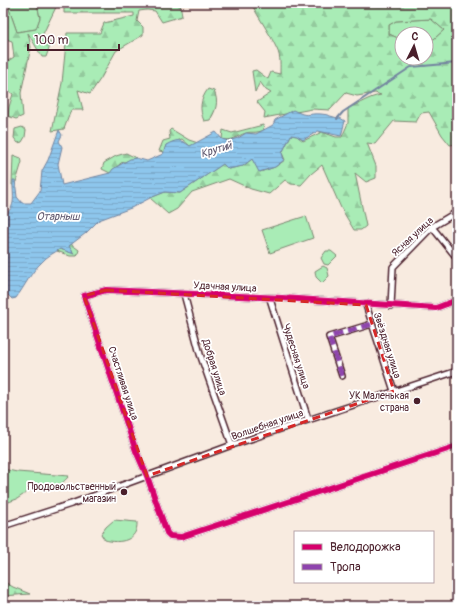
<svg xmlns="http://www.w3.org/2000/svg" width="460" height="609" viewBox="0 0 460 609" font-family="Pangolin,sans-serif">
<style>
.green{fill:#a9ecb6;stroke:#7a8670}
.forest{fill:url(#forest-firs);stroke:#7a8670;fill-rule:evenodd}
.water{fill:url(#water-rules);stroke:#72839f}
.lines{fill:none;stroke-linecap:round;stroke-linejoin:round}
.stream{stroke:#72839f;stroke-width:2}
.street-casing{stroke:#4a1f2b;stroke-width:8}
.street{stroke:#fff;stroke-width:5}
.quiet{stroke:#8e44ad;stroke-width:5;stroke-dasharray:10 5;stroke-linecap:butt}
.cycleway-casing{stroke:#fff;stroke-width:8}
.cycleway{stroke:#d6006c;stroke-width:6}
.marked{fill:none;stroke:#d62828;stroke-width:3;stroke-dasharray:8 5;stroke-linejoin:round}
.poi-dot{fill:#4a1f2b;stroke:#fff;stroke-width:1.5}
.labels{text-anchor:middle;stroke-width:3.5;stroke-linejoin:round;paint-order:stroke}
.street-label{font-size:10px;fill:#4a1f2b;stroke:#fff}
.poi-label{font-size:10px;fill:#4a1f2b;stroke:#fff;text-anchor:end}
.water-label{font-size:11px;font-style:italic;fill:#61596f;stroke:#fff}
</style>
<defs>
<pattern id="forest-firs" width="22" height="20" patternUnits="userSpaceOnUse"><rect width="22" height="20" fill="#a9ecb6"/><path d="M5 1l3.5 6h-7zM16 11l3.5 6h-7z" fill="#93ca9d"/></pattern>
<pattern id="water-rules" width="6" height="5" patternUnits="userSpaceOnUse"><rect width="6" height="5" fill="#8dc6ec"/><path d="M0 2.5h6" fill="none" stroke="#7baacb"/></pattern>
</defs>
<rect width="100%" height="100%" fill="#f8ebe0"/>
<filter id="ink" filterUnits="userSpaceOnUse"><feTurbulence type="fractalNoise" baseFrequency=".025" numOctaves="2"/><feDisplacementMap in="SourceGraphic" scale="8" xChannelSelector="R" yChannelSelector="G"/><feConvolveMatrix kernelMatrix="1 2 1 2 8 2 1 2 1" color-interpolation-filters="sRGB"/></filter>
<g filter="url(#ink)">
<g class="green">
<path d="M7 3H37L40 18 36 29 17 32Z"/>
<path d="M431 19 444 30 434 39 426 42V34H402V40L389 34V25L396 21Z"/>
<path d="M306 216 313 238 270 253 262 230Z"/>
<path d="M326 251H331L337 256 328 265 324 264 321 258Z"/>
<path d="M323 266 327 268 329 276 322 283 316 277 315 271Z"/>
<path d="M3 469 17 472 69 476C59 487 51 494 36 486L17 499 3 504Z"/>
<path d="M114 520 137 522C138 541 120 544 105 540L101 534 106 527Z"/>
</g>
<g class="forest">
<path d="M3 3H7L17 32 36 29 40 18 37 3H58L42 36 51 43 46 57H42L28 33 31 47 21 93 23 116 16 119 8 116 9 107 13 94 9 91 3 92V59L8 61 14 57 12 41 3 38Z"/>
<path d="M64 3H180L182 16 162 22 155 11 147 10 139 11 137 21 143 27V35L116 51 101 78 90 94 78 90 83 110H71L64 129 52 131 62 83 67 33H100L104 23 134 16V13H64Z"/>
<path d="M251 3H457V144L450 145 442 135 429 112 421 113 416 122 394 121 375 144 367 143 376 166V178L366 182 355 173 366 226 361 230H354L341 208 322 165 311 174 301 185 291 184 285 180 269 194 251 189 229 179 192 192 177 209 168 214 150 198 165 192 180 193 223 164 228 169 243 166 252 159 260 172 275 167 285 160 282 153 291 135 297 136 303 141 322 132 336 137H342L348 123V108C360 104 368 97 381 95L375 93 357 96 346 93 330 110 312 109 264 118 265 112 257 102 271 93 266 90 260 82 255 92 252 71 256 70 268 79 271 72 280 74C280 66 281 57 277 49 270 33 259 19 251 3ZM431 19 444 30 434 39 426 42V58H402V40L389 34V25L396 21Z"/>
<path d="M208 89 214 91C219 102 216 110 210 120L204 121C199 109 200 100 208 89Z"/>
<path d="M263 125 264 130C255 134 252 131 246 133 236 136 233 142 222 139L223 130 232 133Z"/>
<path d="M22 127 26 130 25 137 22 142 18 143 14 138 15 129Z"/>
<path d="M171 129 189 140 198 143 190 146 182 139 166 145 164 152 159 151 163 141 170 139 169 131Z"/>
<path d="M126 153 136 158 121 163 110 173 102 169 104 163 116 156Z"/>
<path d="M13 155 21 158 22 162 15 185H12Z"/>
<path d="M71 244 79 250 77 256H70L57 251 60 249 74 253 68 246Z"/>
<path d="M3 581 13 587 30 594 3 596Z"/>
</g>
<path class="water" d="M293 110C309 118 306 113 321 114 328 114 333 118 340 118L345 121 341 136 318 131 303 140 297 136 291 135 282 153 284 160 275 167 259 172 252 159 243 166 228 169 223 164 180 193 165 192 150 198 131 208 99 220 86 233 69 246 74 254 60 249C54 253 47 256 42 262 31 272 25 286 16 298L12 299 6 293 7 292 3 287V215C18 208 12 194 13 180H15L17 197 22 203H31L40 191 42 171 48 160 59 130 62 135 59 141 62 147 58 164 62 185 110 173 113 169 130 159 136 158 147 161 163 154 166 145C177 139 180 139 190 146L216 132 222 139 228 141 238 138 246 133 256 134 273 125 275 120Z"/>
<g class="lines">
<path class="stream" d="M337 119 343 112 411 67 457 63"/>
<g class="street-casing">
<g id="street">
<path d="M432 227 457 258"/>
<path d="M184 294 200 354 232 445"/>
<path d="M270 299 308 419"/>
<path d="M457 300 436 308 282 298 106 290 84 296 136 451 147 476 167 533 170 536 181 537 457 446"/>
<path d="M366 305 394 391"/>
<path d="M391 306 393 267 432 227 457 212"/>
<path d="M342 376 329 337 372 324"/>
<path d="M3 526 71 504 232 445 457 371"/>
</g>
</g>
<use href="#street" class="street"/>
<path class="quiet" d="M342 376 329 337 372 324"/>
<g class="cycleway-casing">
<path id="cycleway" d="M457 300 436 308 282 298 106 290 84 296 136 451 147 476 167 533 170 536 181 537 457 446"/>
</g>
<use href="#cycleway" class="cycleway"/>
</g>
</g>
<path class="marked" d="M106 290 366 305 394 391 147 476 84 296Z"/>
<g class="poi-dot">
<circle cx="417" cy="401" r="4"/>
<circle cx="124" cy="492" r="4"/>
</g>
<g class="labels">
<g class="street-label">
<text transform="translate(412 236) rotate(-43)" y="4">Ясная улица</text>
<text transform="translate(225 286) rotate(3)" y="4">Удачная улица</text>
<text transform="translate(388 345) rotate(72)" y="4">Звёздная улица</text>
<text transform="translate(297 356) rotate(72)" y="4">Чудесная улица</text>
<text transform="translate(215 367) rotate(72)" y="4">Добрая улица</text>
<text transform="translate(124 383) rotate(72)" y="4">Счастливая улица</text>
<text transform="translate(267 424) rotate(-19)" y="4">Волшебная улица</text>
</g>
<g class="poi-label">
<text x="409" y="399">УК Маленькая<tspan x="409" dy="12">страна</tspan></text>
<text x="116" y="490">Продовольственный<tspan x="116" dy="12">магазин</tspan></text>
</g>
<g class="water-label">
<text transform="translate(216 149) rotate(-17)" y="4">Крутий</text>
<text x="58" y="220">Отарныш</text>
</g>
</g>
<rect width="460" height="609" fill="none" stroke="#fff" stroke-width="16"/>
<rect x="8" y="8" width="444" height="593" fill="none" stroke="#4a1f2b" stroke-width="1.5" filter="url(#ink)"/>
<rect x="294" y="531" width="140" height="52" fill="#ffffff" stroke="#b7a5aa"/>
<rect x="302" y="544" width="20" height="6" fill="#d6006c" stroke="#b7a5aa"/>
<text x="330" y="551" font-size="12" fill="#4a1f2b">Велодорожка</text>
<rect x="302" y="564" width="20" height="6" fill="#8e44ad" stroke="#b7a5aa"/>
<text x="330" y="571" font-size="12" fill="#4a1f2b">Тропа</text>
<g transform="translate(414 46) rotate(5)"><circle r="19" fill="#ffffff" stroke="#b7a5aa"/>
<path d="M0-3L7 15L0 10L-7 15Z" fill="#4a1f2b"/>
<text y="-6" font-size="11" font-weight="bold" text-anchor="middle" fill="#4a1f2b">С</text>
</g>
<path d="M28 44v6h91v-6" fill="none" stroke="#4a1f2b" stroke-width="2"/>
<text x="34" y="44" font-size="12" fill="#4a1f2b" stroke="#ffffff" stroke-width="3" paint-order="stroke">100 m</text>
</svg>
